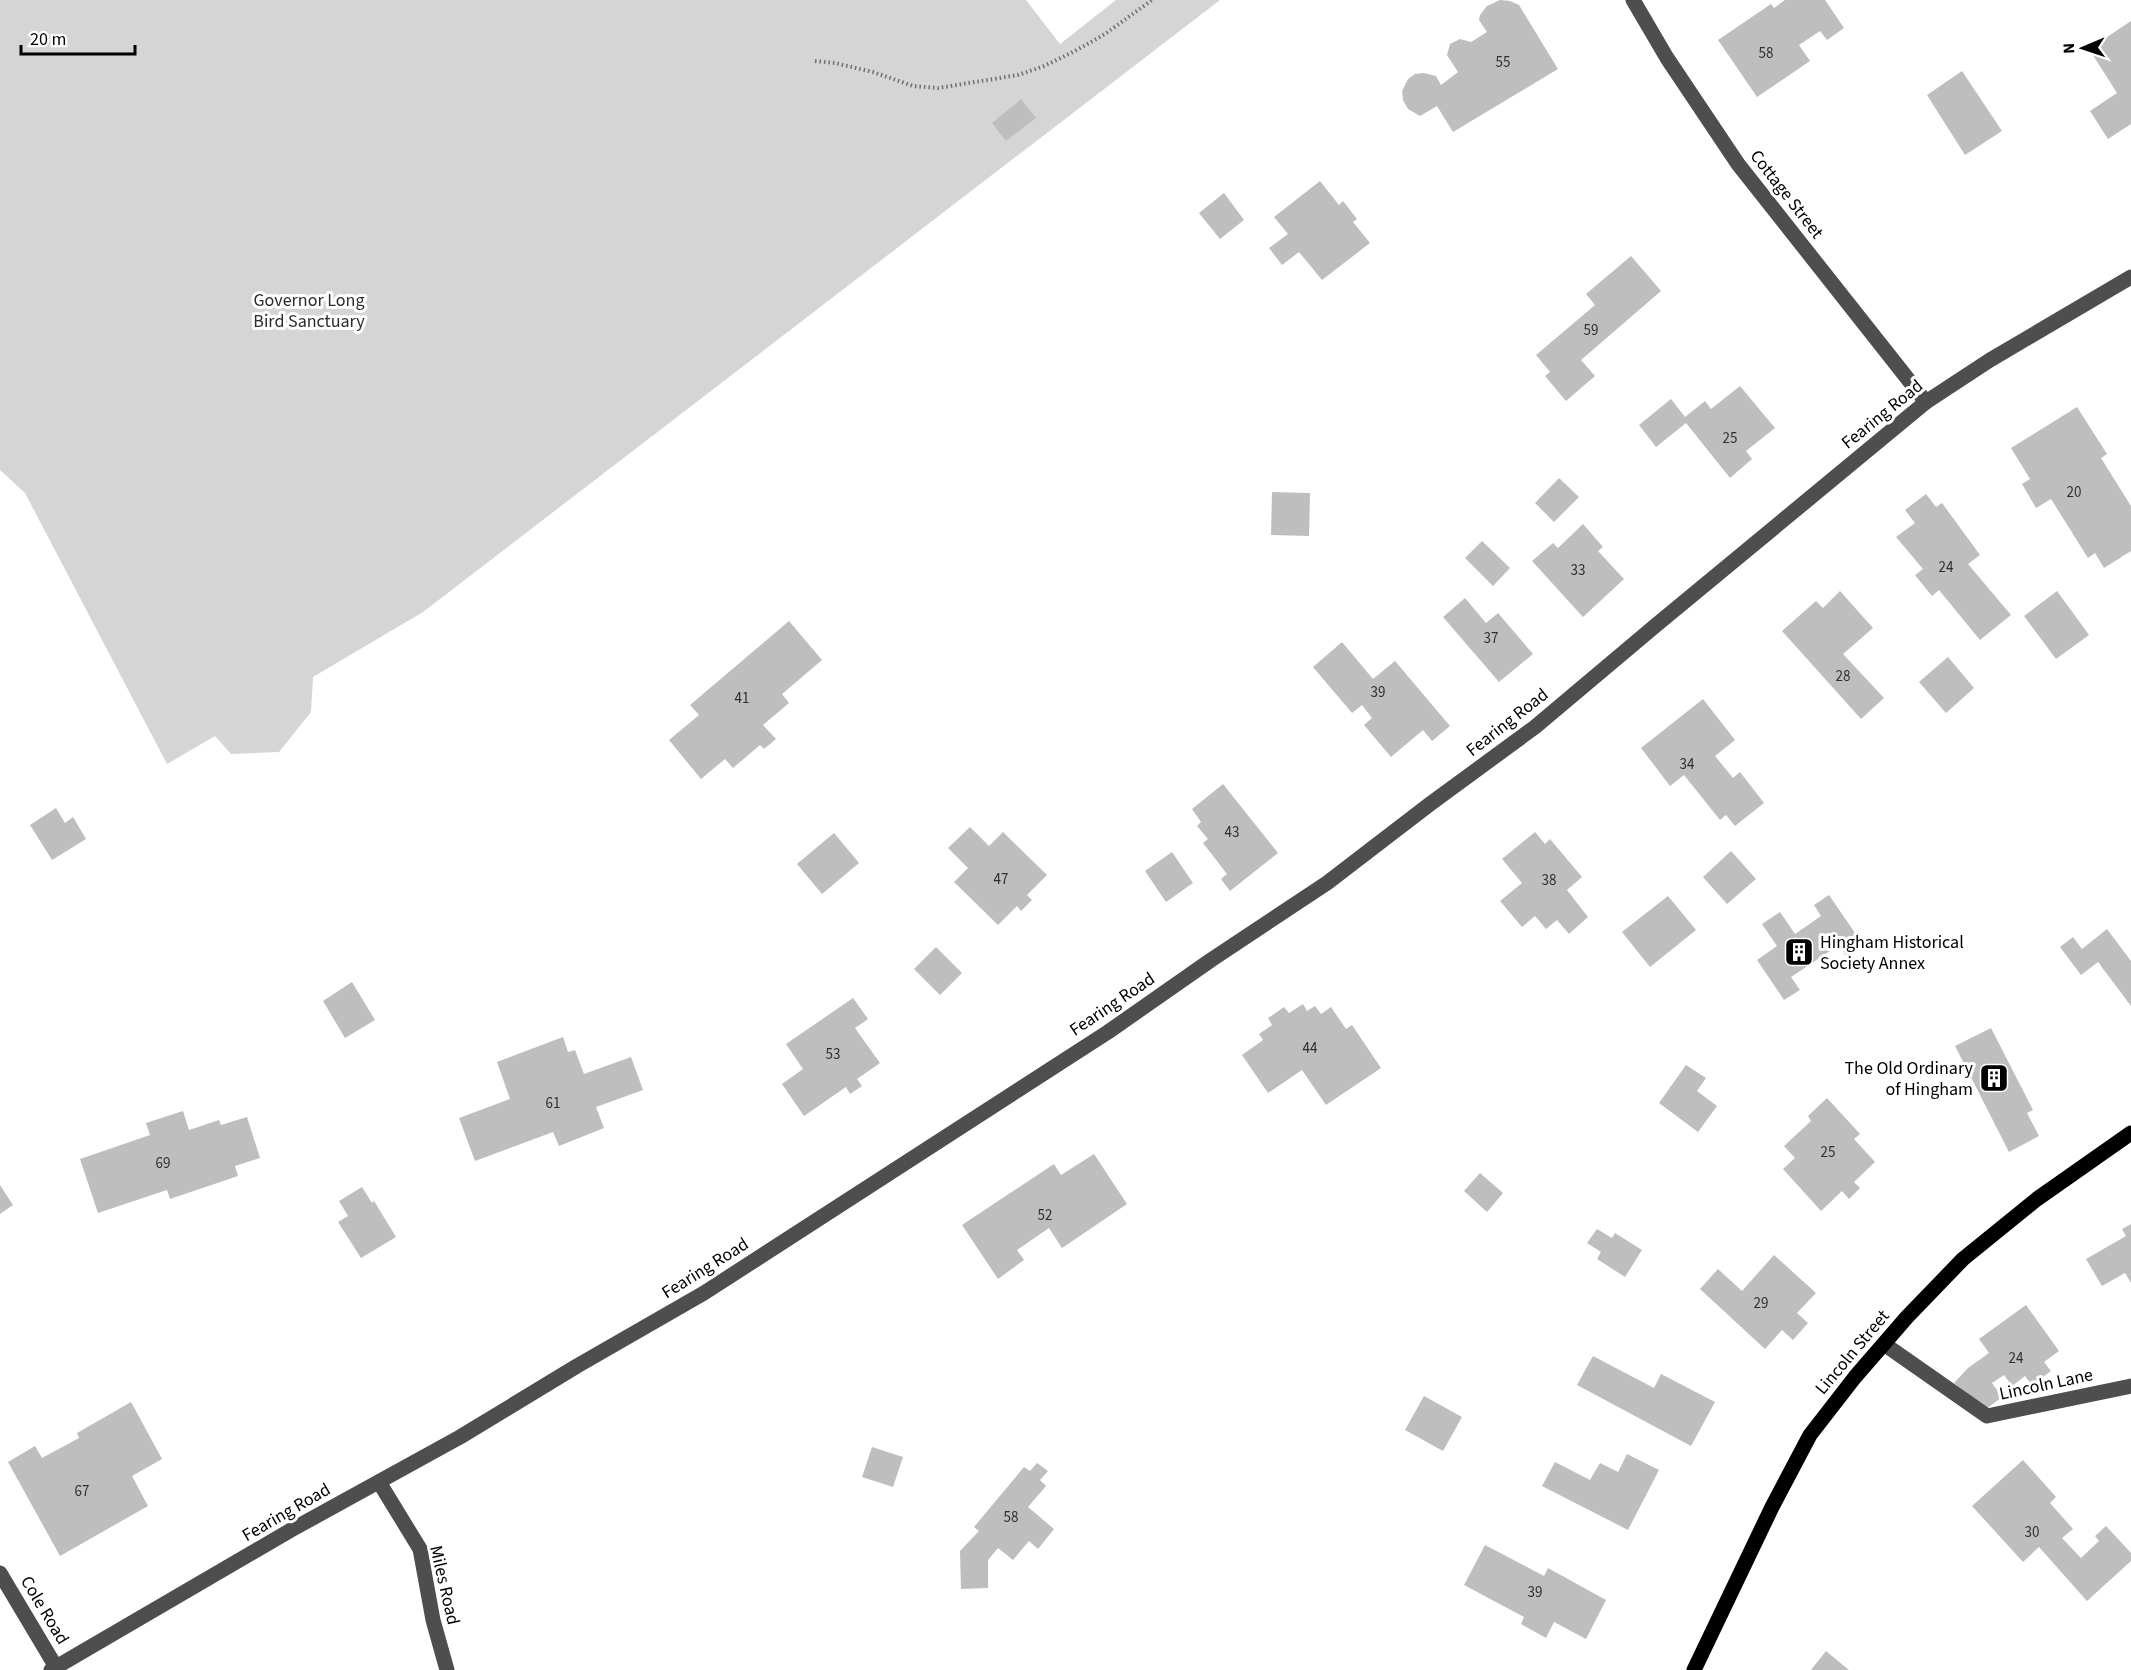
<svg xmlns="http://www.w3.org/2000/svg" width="2131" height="1670" viewBox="0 0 2131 1670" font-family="'Source Sans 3',sans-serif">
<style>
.green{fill:#d5d5d5}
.building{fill:#bebebe}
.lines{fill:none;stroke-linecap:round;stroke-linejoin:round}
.path{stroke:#707070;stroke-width:4;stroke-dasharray:1.5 3;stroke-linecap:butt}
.minor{stroke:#4e4e4e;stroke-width:15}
.major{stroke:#000;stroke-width:15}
.labels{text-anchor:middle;stroke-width:6;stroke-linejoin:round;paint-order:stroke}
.number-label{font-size:15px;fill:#303030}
.street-label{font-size:18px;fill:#000;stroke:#fff}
.park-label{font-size:18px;fill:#2c2c2c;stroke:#fff}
.poi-label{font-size:18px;fill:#000;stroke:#fff;text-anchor:start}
</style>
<rect width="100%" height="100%" fill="#fff"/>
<path class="green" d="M0 0H1026L1060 44 1116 0H1220L423 612 313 677 311 712 279 752 231 754 215 736 167 764 25 493 0 470Z"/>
<g class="building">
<path d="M1500 0 1510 1 1519 5 1558 69 1453 132 1437 106 1420 116 1408 109 1403 100 1402 91 1408 79 1415 74 1424 73 1436 76 1441 85 1458 72 1447 55 1450 44 1460 39 1471 42 1487 32 1479 20 1480 15 1487 6Z"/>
<path d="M1785 0H1825L1844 28 1827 40 1820 31 1799 45 1810 61 1757 97 1718 40 1771 4 1774 8Z"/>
<path d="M2131 21V124L2108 139 2090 111 2117 93 2089 49Z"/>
<path d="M1962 71 2002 131 1965 155 1927 95Z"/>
<path d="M1021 99 1036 118 1006 141 992 123Z"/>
<path d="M1320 181 1339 205 1343 201 1357 219 1353 222 1370 243 1322 280 1299 252 1282 265 1269 248 1288 234 1274 217Z"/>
<path d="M1224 193 1244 220 1220 239 1199 213Z"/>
<path d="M1631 256 1661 291 1581 360 1595 376 1566 401 1545 376 1550 372 1536 355 1595 305 1586 294Z"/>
<path d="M1740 386 1775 428 1746 451 1752 459 1730 478 1686 423 1656 447 1639 425 1671 399 1685 417 1705 401 1711 409Z"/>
<path d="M2077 407 2107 454 2101 458 2131 506V551L2104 568 2095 553 2088 558 2051 499 2036 508 2022 484 2030 479 2011 448Z"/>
<path d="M1559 478 1579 497 1554 522 1535 503Z"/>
<path d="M1272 492 1310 493 1309 536 1271 535Z"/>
<path d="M1926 494 1936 507 1942 503 1980 555 1968 564 2011 615 1980 640 1939 590 1932 596 1915 575 1923 569 1896 537 1915 523 1905 510Z"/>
<path d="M1583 524 1603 547 1598 551 1624 579 1583 617 1532 561 1553 543 1558 548Z"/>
<path d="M1482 541 1510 568 1493 586 1465 558Z"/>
<path d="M1840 591 1873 628 1843 654 1884 698 1861 719 1782 631 1816 601 1823 608Z"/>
<path d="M2057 591 2089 635 2056 659 2024 616Z"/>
<path d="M1465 598 1486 623 1498 613 1533 654 1499 682 1443 617Z"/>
<path d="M789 621 822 660 782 694 789 703 763 725 776 739 764 749 760 745 733 768 725 759 701 779 669 740 699 715 690 705Z"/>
<path d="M1342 642 1373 679 1395 661 1450 726 1432 741 1423 730 1391 757 1364 725 1372 718 1362 705 1352 713 1313 667Z"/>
<path d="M1948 657 1974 688 1946 713 1919 682Z"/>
<path d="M1703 699 1735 740 1715 756 1733 778 1740 772 1764 803 1735 826 1726 815 1720 820 1684 775 1670 786 1641 748Z"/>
<path d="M1223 784 1278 853 1230 891 1221 879 1227 874 1203 843 1208 839 1197 826 1201 822 1192 809Z"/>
<path d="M56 808 65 823 73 817 86 839 52 860 30 825Z"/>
<path d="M970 827 989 846 1003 832 1047 875 1027 895 1032 900 1021 911 1017 906 998 925 954 882 968 868 948 848Z"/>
<path d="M1535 832 1545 844 1550 839 1582 877 1567 890 1588 917 1569 934 1557 920 1546 929 1535 916 1522 927 1500 901 1522 883 1502 859Z"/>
<path d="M834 833 859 863 822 894 797 864Z"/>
<path d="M1731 851 1756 879 1727 904 1703 877Z"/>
<path d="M1172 852 1193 883 1166 902 1145 871Z"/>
<path d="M1829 895 1864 946 1847 957 1839 945 1791 977 1800 990 1784 1000 1757 960 1777 946 1762 924 1780 912 1795 934 1821 916 1814 905Z"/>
<path d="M1668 896 1696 930 1650 967 1622 932Z"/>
<path d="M2107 929 2131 961V1006L2098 962 2081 975 2060 947 2073 937 2082 949Z"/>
<path d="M936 947 962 973 940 995 914 969Z"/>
<path d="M352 982 375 1020 345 1038 323 1001Z"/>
<path d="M853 998 868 1019 855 1028 880 1063 857 1079 862 1086 850 1094 846 1087 804 1116 782 1084 803 1069 786 1044Z"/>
<path d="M1303 1004 1307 1011 1315 1006 1321 1014 1331 1007 1346 1029 1352 1025 1381 1068 1326 1105 1302 1070 1268 1093 1242 1055 1263 1040 1259 1034 1272 1025 1268 1018 1284 1007 1289 1013Z"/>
<path d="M1991 1028 2033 1110 2027 1113 2039 1136 2009 1152 1955 1046Z"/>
<path d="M563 1037 568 1052 575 1050 584 1074 631 1057 643 1090 596 1107 604 1128 559 1146 553 1132 475 1161 459 1118 510 1099 497 1062Z"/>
<path d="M1686 1065 1706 1078 1697 1091 1717 1106 1698 1132 1659 1103Z"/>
<path d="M1827 1098 1860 1134 1854 1139 1875 1162 1854 1182 1860 1188 1849 1199 1842 1191 1821 1211 1783 1169 1795 1158 1784 1146 1811 1121 1808 1116Z"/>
<path d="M183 1111 189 1130 219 1120 221 1125 247 1117 260 1158 235 1166 238 1176 170 1199 167 1190 98 1213 80 1159 150 1135 146 1123Z"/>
<path d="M1094 1154 1127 1204 1062 1248 1049 1228 1017 1250 1024 1260 998 1279 962 1225 1054 1164 1061 1175Z"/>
<path d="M1480 1173 1503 1193 1487 1212 1464 1191Z"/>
<path d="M0 1185 13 1205 0 1214Z"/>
<path d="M362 1187 372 1203 374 1201 396 1237 361 1258 338 1222 348 1216 339 1201Z"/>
<path d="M2131 1224V1283L2125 1273 2102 1286 2086 1259 2126 1236 2122 1229Z"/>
<path d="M1597 1229 1612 1238 1615 1233 1642 1250 1625 1277 1597 1259 1601 1252 1587 1243Z"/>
<path d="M1774 1255 1816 1293 1797 1313 1808 1323 1793 1340 1782 1330 1765 1349 1700 1289 1718 1269 1742 1291Z"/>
<path d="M2026 1305 2059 1351 2044 1362 2051 1371 2032 1385 2025 1376 2012 1386 2004 1375 1992 1383 2002 1397 1986 1409 1954 1383 1968 1368 1989 1353 1979 1339Z"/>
<path d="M1593 1356 1654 1388 1661 1374 1715 1402 1691 1446 1577 1385Z"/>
<path d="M1424 1396 1462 1417 1443 1451 1405 1430Z"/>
<path d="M131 1402 162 1459 132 1476 148 1506 60 1556 8 1462 35 1446 42 1458 79 1438 77 1433Z"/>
<path d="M872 1447 903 1457 893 1487 862 1477Z"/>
<path d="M1627 1454 1659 1470 1628 1530 1542 1486 1555 1462 1590 1480 1600 1463 1618 1472Z"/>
<path d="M2023 1460 2056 1497 2050 1503 2073 1529 2062 1538 2081 1558 2099 1541 2095 1536 2106 1526 2131 1553V1561L2087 1601 2039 1547 2023 1562 1972 1506Z"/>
<path d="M1037 1463 1048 1471 1040 1480 1046 1486 1028 1507 1054 1529 1038 1549 1029 1541 1013 1560 998 1548 988 1560V1588L961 1589 960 1551 979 1531 974 1527 1024 1467 1030 1471Z"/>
<path d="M1485 1545 1544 1576 1548 1568 1606 1600 1586 1639 1554 1622 1546 1638 1521 1624 1524 1617 1464 1585Z"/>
<path d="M1826 1651 1849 1670H1811Z"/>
</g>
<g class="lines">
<path class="path" d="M815 61 835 63 873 72 913 86 938 88 1018 75 1044 66 1075 51 1105 34 1152 0"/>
<g class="minor">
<path d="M1633 0 1667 58 1738 164 1926 402"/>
<path d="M1884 1344 1987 1416 2131 1386"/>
<path d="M379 1482 420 1549 433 1620 447 1670"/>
<path d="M0 1573 56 1667"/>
<path d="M51 1670 291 1530 460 1437 577 1366 704 1293 1108 1032 1211 960 1327 883 1430 804 1535 727 1655 626 1926 402 1990 360 2131 277"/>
</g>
<path class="major" d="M1694 1670 1772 1507 1810 1435 1855 1377 1907 1317 1963 1259 2037 1199 2131 1133"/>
</g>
<defs>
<g id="building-square" transform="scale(1.5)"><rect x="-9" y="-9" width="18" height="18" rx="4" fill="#000" stroke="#fff"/><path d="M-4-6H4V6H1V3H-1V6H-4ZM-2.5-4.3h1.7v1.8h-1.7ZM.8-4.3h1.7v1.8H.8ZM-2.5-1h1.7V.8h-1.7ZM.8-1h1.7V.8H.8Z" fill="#fff"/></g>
</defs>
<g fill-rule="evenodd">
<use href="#building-square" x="1799" y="952"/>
<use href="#building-square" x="1994" y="1078"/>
</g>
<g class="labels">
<g class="number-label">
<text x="1766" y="58">58</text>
<text x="1503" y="67">55</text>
<text x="1591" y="335">59</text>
<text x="1730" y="443">25</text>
<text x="2074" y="497">20</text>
<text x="1946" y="572">24</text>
<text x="1578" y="575">33</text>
<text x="1491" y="643">37</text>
<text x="1843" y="681">28</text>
<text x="1378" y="697">39</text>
<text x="742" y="703">41</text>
<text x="1687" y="769">34</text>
<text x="1232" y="837">43</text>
<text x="1001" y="884">47</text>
<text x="1549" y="885">38</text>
<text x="1310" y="1053">44</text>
<text x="833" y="1059">53</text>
<text x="553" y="1108">61</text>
<text x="1828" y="1157">25</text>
<text x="163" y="1168">69</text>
<text x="1045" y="1220">52</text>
<text x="1761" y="1308">29</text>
<text x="2016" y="1363">24</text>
<text x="82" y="1496">67</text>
<text x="1011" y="1522">58</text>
<text x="2032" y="1537">30</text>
<text x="1535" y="1597">39</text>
</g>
<g class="street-label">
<text transform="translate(1787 194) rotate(52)" y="6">Cottage Street</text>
<text transform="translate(1882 414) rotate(-39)" y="6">Fearing Road</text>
<text transform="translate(1507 722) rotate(-38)" y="6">Fearing Road</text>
<text transform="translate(1112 1004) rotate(-34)" y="6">Fearing Road</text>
<text transform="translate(705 1268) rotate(-32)" y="6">Fearing Road</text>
<text transform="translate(1852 1352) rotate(-50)" y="6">Lincoln Street</text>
<text transform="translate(2046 1384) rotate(-12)" y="6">Lincoln Lane</text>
<text transform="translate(286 1512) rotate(-30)" y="6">Fearing Road</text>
<text transform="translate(445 1585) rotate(77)" y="6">Miles Road</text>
<text transform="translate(45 1610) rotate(59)" y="6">Cole Road</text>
</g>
<g class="park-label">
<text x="309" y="306">Governor Long<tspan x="309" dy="21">Bird Sanctuary</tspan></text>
</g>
<g class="poi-label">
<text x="1820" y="948">Hingham Historical<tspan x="1820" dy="21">Society Annex</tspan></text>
<text x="1973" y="1074" text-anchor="end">The Old Ordinary<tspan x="1973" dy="21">of Hingham</tspan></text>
</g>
</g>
<g transform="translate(2083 48) rotate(268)" stroke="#ffffff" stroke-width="4.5" paint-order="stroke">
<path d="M0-4.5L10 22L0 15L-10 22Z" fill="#000000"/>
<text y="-9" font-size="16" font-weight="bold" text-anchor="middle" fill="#000000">N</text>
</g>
<path d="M21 45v9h114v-9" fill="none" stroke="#000000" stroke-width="3"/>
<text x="30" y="45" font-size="18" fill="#000000" stroke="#ffffff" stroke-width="4.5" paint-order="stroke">20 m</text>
</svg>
